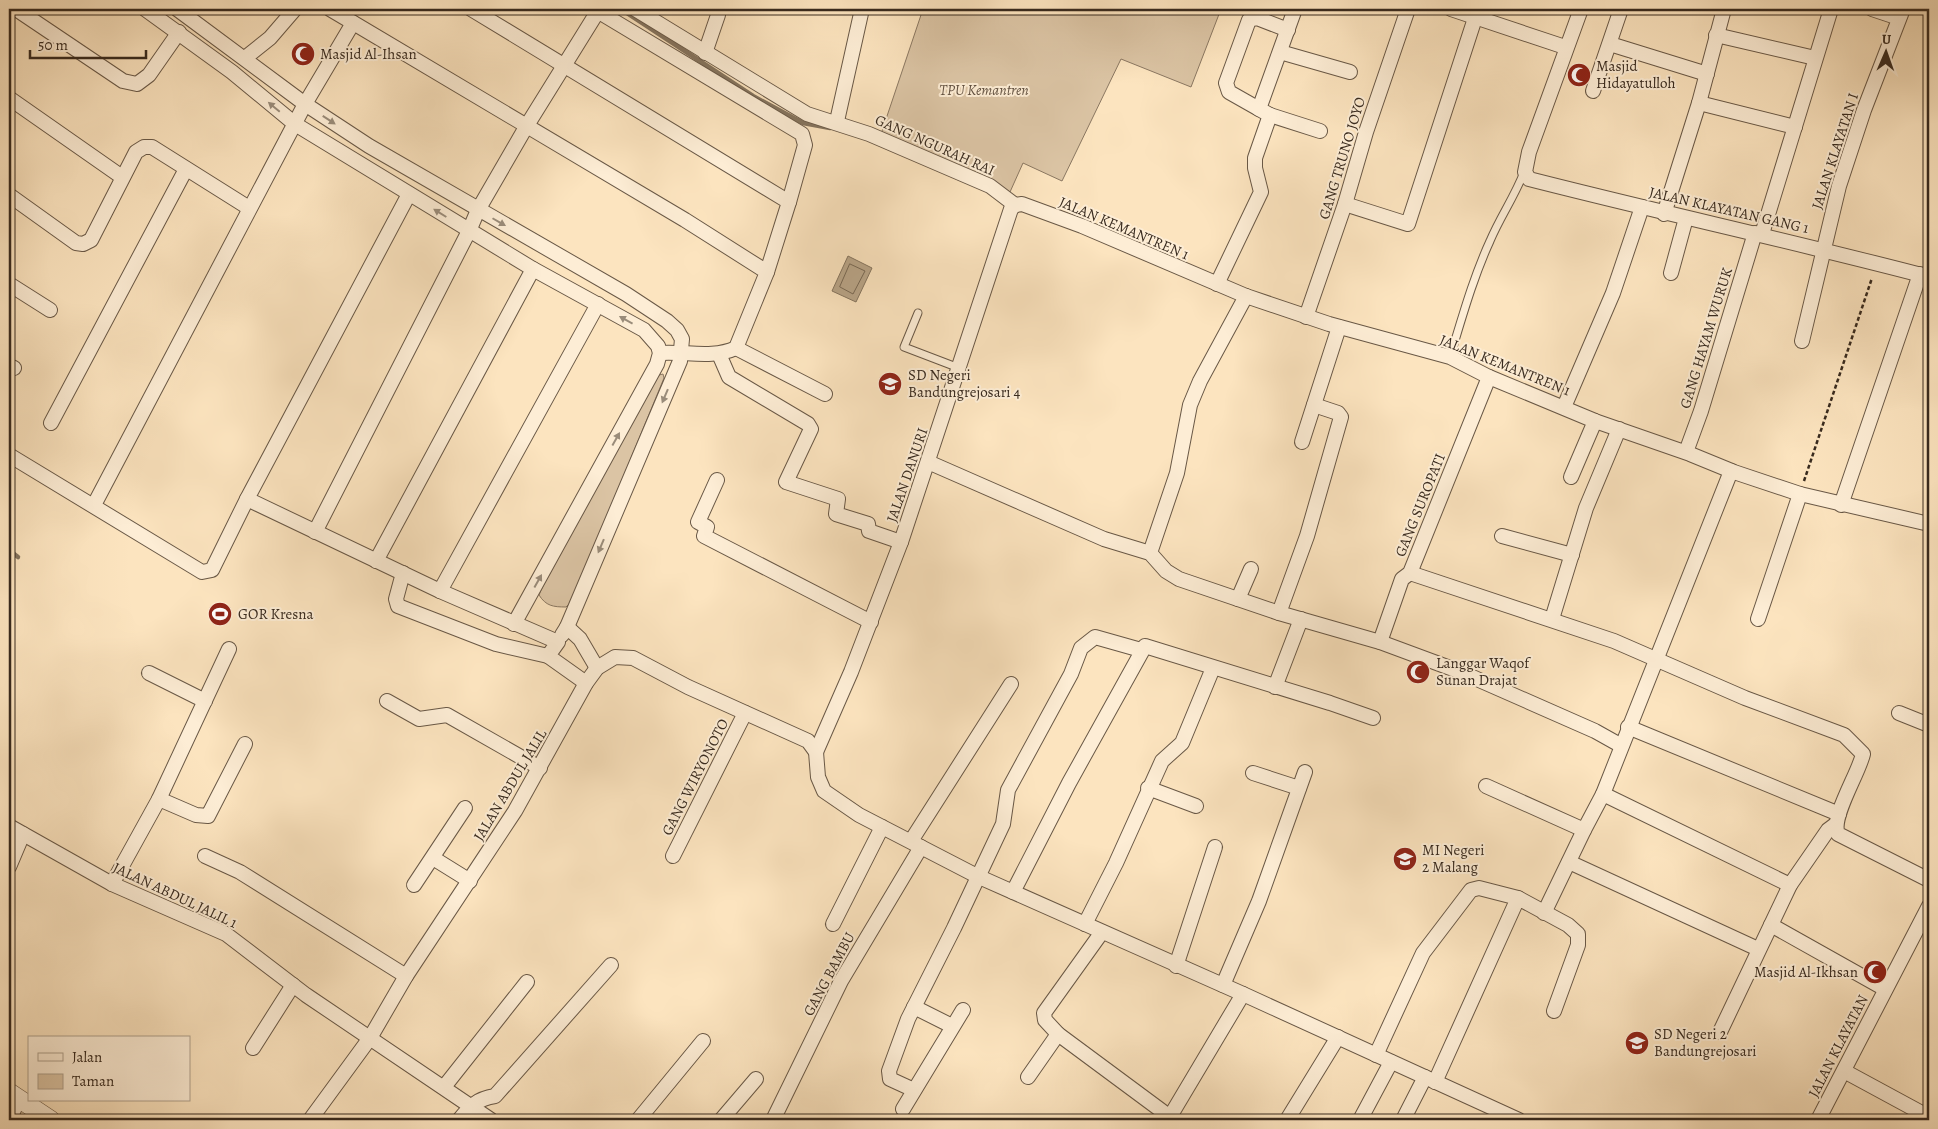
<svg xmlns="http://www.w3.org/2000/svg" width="1938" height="1129" viewBox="0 0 1938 1129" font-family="Alegreya,serif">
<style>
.green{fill:#dbc4a4;stroke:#8a7761}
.water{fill:#b9a588;stroke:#85745e}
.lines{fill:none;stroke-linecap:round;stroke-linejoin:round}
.shore{stroke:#786853;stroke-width:1}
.stream{stroke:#85745e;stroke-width:4.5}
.service-casing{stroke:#695846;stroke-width:9}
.minor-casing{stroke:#695846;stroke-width:16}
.tertiary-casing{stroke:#695846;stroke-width:19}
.path{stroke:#382a1e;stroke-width:2.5;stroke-dasharray:4 2.5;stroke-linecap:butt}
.service{stroke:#fdedd5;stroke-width:7}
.minor{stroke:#fdedd5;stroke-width:14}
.tertiary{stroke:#fdedd5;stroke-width:18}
.oneway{fill:#9a8c7a}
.labels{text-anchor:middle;stroke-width:4;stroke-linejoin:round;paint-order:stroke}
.poi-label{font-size:15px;fill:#382a1e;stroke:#fdedd5;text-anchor:start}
.park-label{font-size:15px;font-style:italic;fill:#615040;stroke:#fdedd5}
.street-label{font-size:15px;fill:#382a1e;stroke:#fdedd5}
</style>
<rect width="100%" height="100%" fill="#fce4bf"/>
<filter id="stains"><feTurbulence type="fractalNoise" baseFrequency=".004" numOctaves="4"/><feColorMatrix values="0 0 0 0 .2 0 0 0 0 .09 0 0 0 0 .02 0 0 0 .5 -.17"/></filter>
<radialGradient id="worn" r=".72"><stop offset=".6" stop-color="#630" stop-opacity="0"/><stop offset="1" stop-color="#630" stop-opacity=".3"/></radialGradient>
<g class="green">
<path d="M923 9H1221L1191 87 1121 59 1062 181 1023 163 1010 192 884 136 882 131Z"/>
<path d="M663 374 664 378 572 601 566 607C553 607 546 606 539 595L542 588 655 380 659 375Z"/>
</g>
<path class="water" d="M848 256 872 268 856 302 832 291Z"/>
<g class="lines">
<path class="shore" d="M850 264 865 271 853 294 840 287Z"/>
<g class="stream">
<path d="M621 9 753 96 803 123 830 128"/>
<path d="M9 550 18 557"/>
</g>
<g class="service-casing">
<g id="service">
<path d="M918 313 904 347 959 368"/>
<path d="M1450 357C1462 318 1473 278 1490 241 1500 217 1515 196 1524 172"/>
</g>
</g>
<g class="minor-casing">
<g id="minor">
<path d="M16 9 123 81 137 84 149 75 179 32"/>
<path d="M145 9 232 72 295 124 533 269 644 330 658 346 660 353 657 364 514 624"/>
<path d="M177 9 305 104 369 146 626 294 667 321 677 330 682 339 680 361 567 627"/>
<path d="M330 9 685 220 767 272 736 348C712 359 686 351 660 353"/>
<path d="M471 9 789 202 767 272"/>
<path d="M594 9 802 134 805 145 789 202"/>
<path d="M635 9 807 114 869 134 990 186 1015 205"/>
<path d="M1451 9 1565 47"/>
<path d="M1581 9 1529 152 1525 172 1529 179C1662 213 1796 242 1929 277"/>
<path d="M1872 9 1899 18"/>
<path d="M1716 35 1815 58"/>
<path d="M1610 44 1707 74"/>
<path d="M1280 52 1350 72"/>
<path d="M705 53 718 15"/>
<path d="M245 58 270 38 295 9"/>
<path d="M1593 91 1621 9"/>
<path d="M9 98 122 177"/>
<path d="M1699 103 1795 127"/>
<path d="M1259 109 1229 92 1226 83 1249 20 1257 18 1288 30"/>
<path d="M1270 115 1320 131"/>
<path d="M837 121 862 9"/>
<path d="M409 194 247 499 440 591 558 642 548 656 586 683"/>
<path d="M9 195 76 243 83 244 91 240 136 152 144 147H152L249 208"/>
<path d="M1345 204 1408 224 1478 9"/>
<path d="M1015 205 1022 204 1082 226 1246 296 1329 324 1450 357 1489 377 1595 421 1690 454 1734 472 1800 494 1929 524"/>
<path d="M1664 214 1699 103 1724 9"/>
<path d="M1762 234 1831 9"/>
<path d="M1671 273 1686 218"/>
<path d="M9 284 50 310"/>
<path d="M1217 284 1261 192 1255 168V158L1270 115 1259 109 1295 9"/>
<path d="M1306 317 1345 204 1366 132 1408 9"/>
<path d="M1802 341 1839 186 1864 110 1903 9"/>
<path d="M736 348 825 394"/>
<path d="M719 354 729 377 808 424 811 429 786 482 838 499 836 514 868 524 869 531 901 542"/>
<path d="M9 366 14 368"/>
<path d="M1564 407 1613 293 1642 207"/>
<path d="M51 423 186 169"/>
<path d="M1302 442 1339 327"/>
<path d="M1686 452 1701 411 1755 233"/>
<path d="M9 455 202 572 212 570 247 499"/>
<path d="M928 462 1104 539 1150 553 1166 571 1179 579 1279 613 1380 642 1461 672 1595 731 1620 745"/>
<path d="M1571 477 1595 421"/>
<path d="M717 480 698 522 707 527 704 536 871 622"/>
<path d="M94 505 305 104 353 23"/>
<path d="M1841 505 1920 274"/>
<path d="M315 532 469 231 478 210 526 127 598 11"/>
<path d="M1502 536 1572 555"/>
<path d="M1150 553 1177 473 1190 405 1200 381 1246 296"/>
<path d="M376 561 533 269"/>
<path d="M403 573 396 599 398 606 496 644 548 656"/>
<path d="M1410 573 1614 641 1745 698 1844 735 1863 754C1859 773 1830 818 1838 834L1929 880"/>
<path d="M440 591 598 304"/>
<path d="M1238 599 1251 569"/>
<path d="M1279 613 1307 536 1341 417 1338 413 1314 405"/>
<path d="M1552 619 1586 508 1619 429"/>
<path d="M1758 619 1800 494"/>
<path d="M562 635 567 627 580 639 597 668"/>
<path d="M1380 642 1402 579 1410 573 1489 377"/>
<path d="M149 673 205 701"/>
<path d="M1275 687 1301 619"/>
<path d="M387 701 419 719 447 715 540 768"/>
<path d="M1899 713 1929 725"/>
<path d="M1628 727 1839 814"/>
<path d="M816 752 851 672 901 542 1011 209 1015 205"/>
<path d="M1253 773 1299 788"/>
<path d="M1486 786 1584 830 1603 794 1731 471"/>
<path d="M1148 788 1196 806"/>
<path d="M1603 794 1790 885"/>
<path d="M159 799 196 815 208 816 245 744"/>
<path d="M9 826 112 884 226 934 306 995 491 1120"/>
<path d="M911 841 1011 684"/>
<path d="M205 856 240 872 406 976"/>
<path d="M673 856 745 713"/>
<path d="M433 858 470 881"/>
<path d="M1569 862 1758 949"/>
<path d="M9 867 23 834"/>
<path d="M112 884 159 799 229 649"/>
<path d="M414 885 465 808"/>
<path d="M1013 892 1069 783 1145 646 1330 703 1373 718"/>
<path d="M1544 913 1584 830"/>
<path d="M833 924 882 827"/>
<path d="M1085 924 1116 863 1162 761 1182 743 1213 668"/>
<path d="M1771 925 1885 989"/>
<path d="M1176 966 1215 847"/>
<path d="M1223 985 1259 901 1305 772"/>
<path d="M914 1007 952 1026"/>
<path d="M1720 1032 1790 885 1828 830 1836 824"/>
<path d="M1058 1034 1170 1117"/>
<path d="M253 1048 293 985"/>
<path d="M1376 1055 1423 953 1471 890 1479 888 1518 898"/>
<path d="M1844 1071 1929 1117"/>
<path d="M1028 1077 1058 1034 1045 1020 1044 1013 1102 932"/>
<path d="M1435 1082 1518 898 1568 925 1578 934V945L1554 1011"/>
<path d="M444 1087 527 982"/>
<path d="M914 1090 890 1079 889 1071 908 1019 954 928 1003 824 1008 790 1071 674 1081 648 1095 637 1141 650"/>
<path d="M903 1109 963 1010"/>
<path d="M9 1120 19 1099"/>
<path d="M310 1120 370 1038 406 976 515 811 586 683 597 668 615 657 633 658 688 687 808 741 816 752 818 777 824 791 859 815 977 876 1243 994 1519 1120"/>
<path d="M459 1120C470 1106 477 1099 495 1096L611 965"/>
<path d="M638 1120 703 1041"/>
<path d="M721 1120 756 1079"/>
<path d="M773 1120 841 981 921 847"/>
<path d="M1168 1120 1243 994"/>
<path d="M1287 1120 1338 1037"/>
<path d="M1360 1120 1391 1062"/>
<path d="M1403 1120 1425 1077"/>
<path d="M1818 1120 1929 906"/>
</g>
</g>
<g class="tertiary-casing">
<path id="tertiary" d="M9 1092 51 1120"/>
</g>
<path class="path" d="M1804 481 1872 278"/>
<use href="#service" class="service"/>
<use href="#minor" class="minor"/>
<use href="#tertiary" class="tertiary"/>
</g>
<defs><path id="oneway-solid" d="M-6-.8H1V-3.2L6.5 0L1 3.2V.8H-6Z" transform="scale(1.25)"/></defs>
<g class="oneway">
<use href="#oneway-solid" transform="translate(274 107) rotate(-140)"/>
<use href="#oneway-solid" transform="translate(329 120) rotate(33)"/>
<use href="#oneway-solid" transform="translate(440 213) rotate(-148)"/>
<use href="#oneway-solid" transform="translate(499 222) rotate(30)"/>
<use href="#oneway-solid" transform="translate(626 320) rotate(-151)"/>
<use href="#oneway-solid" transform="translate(665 396) rotate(113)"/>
<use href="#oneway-solid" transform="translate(616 439) rotate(-61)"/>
<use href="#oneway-solid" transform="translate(601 546) rotate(113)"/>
<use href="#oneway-solid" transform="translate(538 581) rotate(-61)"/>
</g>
<defs>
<g id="mosque-disc" transform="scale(1.25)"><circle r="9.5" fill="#8f2418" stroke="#fdedd5"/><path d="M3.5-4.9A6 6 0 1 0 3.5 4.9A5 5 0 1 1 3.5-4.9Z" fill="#fff"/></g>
<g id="school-disc" transform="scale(1.25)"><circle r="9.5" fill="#8f2418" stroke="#fdedd5"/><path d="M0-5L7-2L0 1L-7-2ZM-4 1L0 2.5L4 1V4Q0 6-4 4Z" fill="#fff"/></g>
<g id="stadium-disc" transform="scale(1.25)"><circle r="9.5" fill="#8f2418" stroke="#fdedd5"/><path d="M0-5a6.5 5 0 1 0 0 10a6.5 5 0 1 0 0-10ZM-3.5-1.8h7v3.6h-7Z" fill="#fff"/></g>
</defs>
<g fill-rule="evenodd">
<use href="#mosque-disc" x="303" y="54"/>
<use href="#mosque-disc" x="1579" y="75"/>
<use href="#school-disc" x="890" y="384"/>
<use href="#stadium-disc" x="220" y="614"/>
<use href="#mosque-disc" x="1418" y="672"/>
<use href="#school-disc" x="1405" y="859"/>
<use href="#mosque-disc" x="1875" y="972"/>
<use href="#school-disc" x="1637" y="1043"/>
</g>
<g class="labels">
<g class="poi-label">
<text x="320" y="59">Masjid Al-Ihsan</text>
<text x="1596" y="71">Masjid<tspan x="1596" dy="17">Hidayatulloh</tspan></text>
<text x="908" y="380">SD Negeri<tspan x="908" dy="17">Bandungrejosari 4</tspan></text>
<text x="238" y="619">GOR Kresna</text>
<text x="1436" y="668">Langgar Waqof<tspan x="1436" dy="17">Sunan Drajat</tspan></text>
<text x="1422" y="855">MI Negeri<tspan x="1422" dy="17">2 Malang</tspan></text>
<text x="1858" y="977" text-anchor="end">Masjid Al-Ikhsan</text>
<text x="1654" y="1039">SD Negeri 2<tspan x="1654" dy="17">Bandungrejosari</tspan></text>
</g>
<g class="park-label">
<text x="984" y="95">TPU Kemantren</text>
</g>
<g class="street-label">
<text transform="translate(935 145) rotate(24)" y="5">GANG NGURAH RAI</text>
<text transform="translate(1835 151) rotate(-72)" y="5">JALAN KLAYATAN I</text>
<text transform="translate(1342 158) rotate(-73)" y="5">GANG TRUNO JOYO</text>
<text transform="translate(1729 210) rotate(13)" y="5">JALAN KLAYATAN GANG 1</text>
<text transform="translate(1124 228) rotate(23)" y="5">JALAN KEMANTREN 1</text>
<text transform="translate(1706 338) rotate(-73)" y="5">GANG HAYAM WURUK</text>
<text transform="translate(1505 365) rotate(22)" y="5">JALAN KEMANTREN 1</text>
<text transform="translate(907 475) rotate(-71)" y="5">JALAN DANURI</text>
<text transform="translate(1420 505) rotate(-68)" y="5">GANG SUROPATI</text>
<text transform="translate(695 777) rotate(-63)" y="5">GANG WIRYONOTO</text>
<text transform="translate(510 785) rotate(-59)" y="5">JALAN ABDUL JALIL</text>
<text transform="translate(175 895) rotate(25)" y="5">JALAN ABDUL JALIL 1</text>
<text transform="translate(829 974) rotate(-62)" y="5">GANG BAMBU</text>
<text transform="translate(1838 1046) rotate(-63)" y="5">JALAN KLAYATAN</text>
</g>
</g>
<rect width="1938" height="1129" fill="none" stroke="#fce4bf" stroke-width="30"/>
<rect x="10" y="10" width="1918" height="1109" fill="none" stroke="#382a1e" stroke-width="2.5"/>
<rect x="15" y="15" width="1908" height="1099" fill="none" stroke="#382a1e"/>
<rect x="28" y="1036" width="162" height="65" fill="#fdedd5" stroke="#ae9f8c"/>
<rect x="38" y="1053" width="25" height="8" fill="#fdedd5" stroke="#ae9f8c"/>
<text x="72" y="1062" font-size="15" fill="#382a1e">Jalan</text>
<rect x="38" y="1074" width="25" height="15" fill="#dbc4a4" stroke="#ae9f8c"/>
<text x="72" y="1086" font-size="15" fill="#382a1e">Taman</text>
<g transform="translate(1886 52) rotate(2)" stroke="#fdedd5" stroke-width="4" paint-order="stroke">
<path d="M0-4L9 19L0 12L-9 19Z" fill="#382a1e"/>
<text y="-8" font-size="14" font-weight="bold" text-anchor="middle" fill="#382a1e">U</text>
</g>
<path d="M30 50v8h116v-8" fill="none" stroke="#382a1e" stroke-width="2.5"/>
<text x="38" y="50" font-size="15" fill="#382a1e" stroke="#fdedd5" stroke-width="4" paint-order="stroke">50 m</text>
<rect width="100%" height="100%" filter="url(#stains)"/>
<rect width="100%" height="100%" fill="url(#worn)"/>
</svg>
